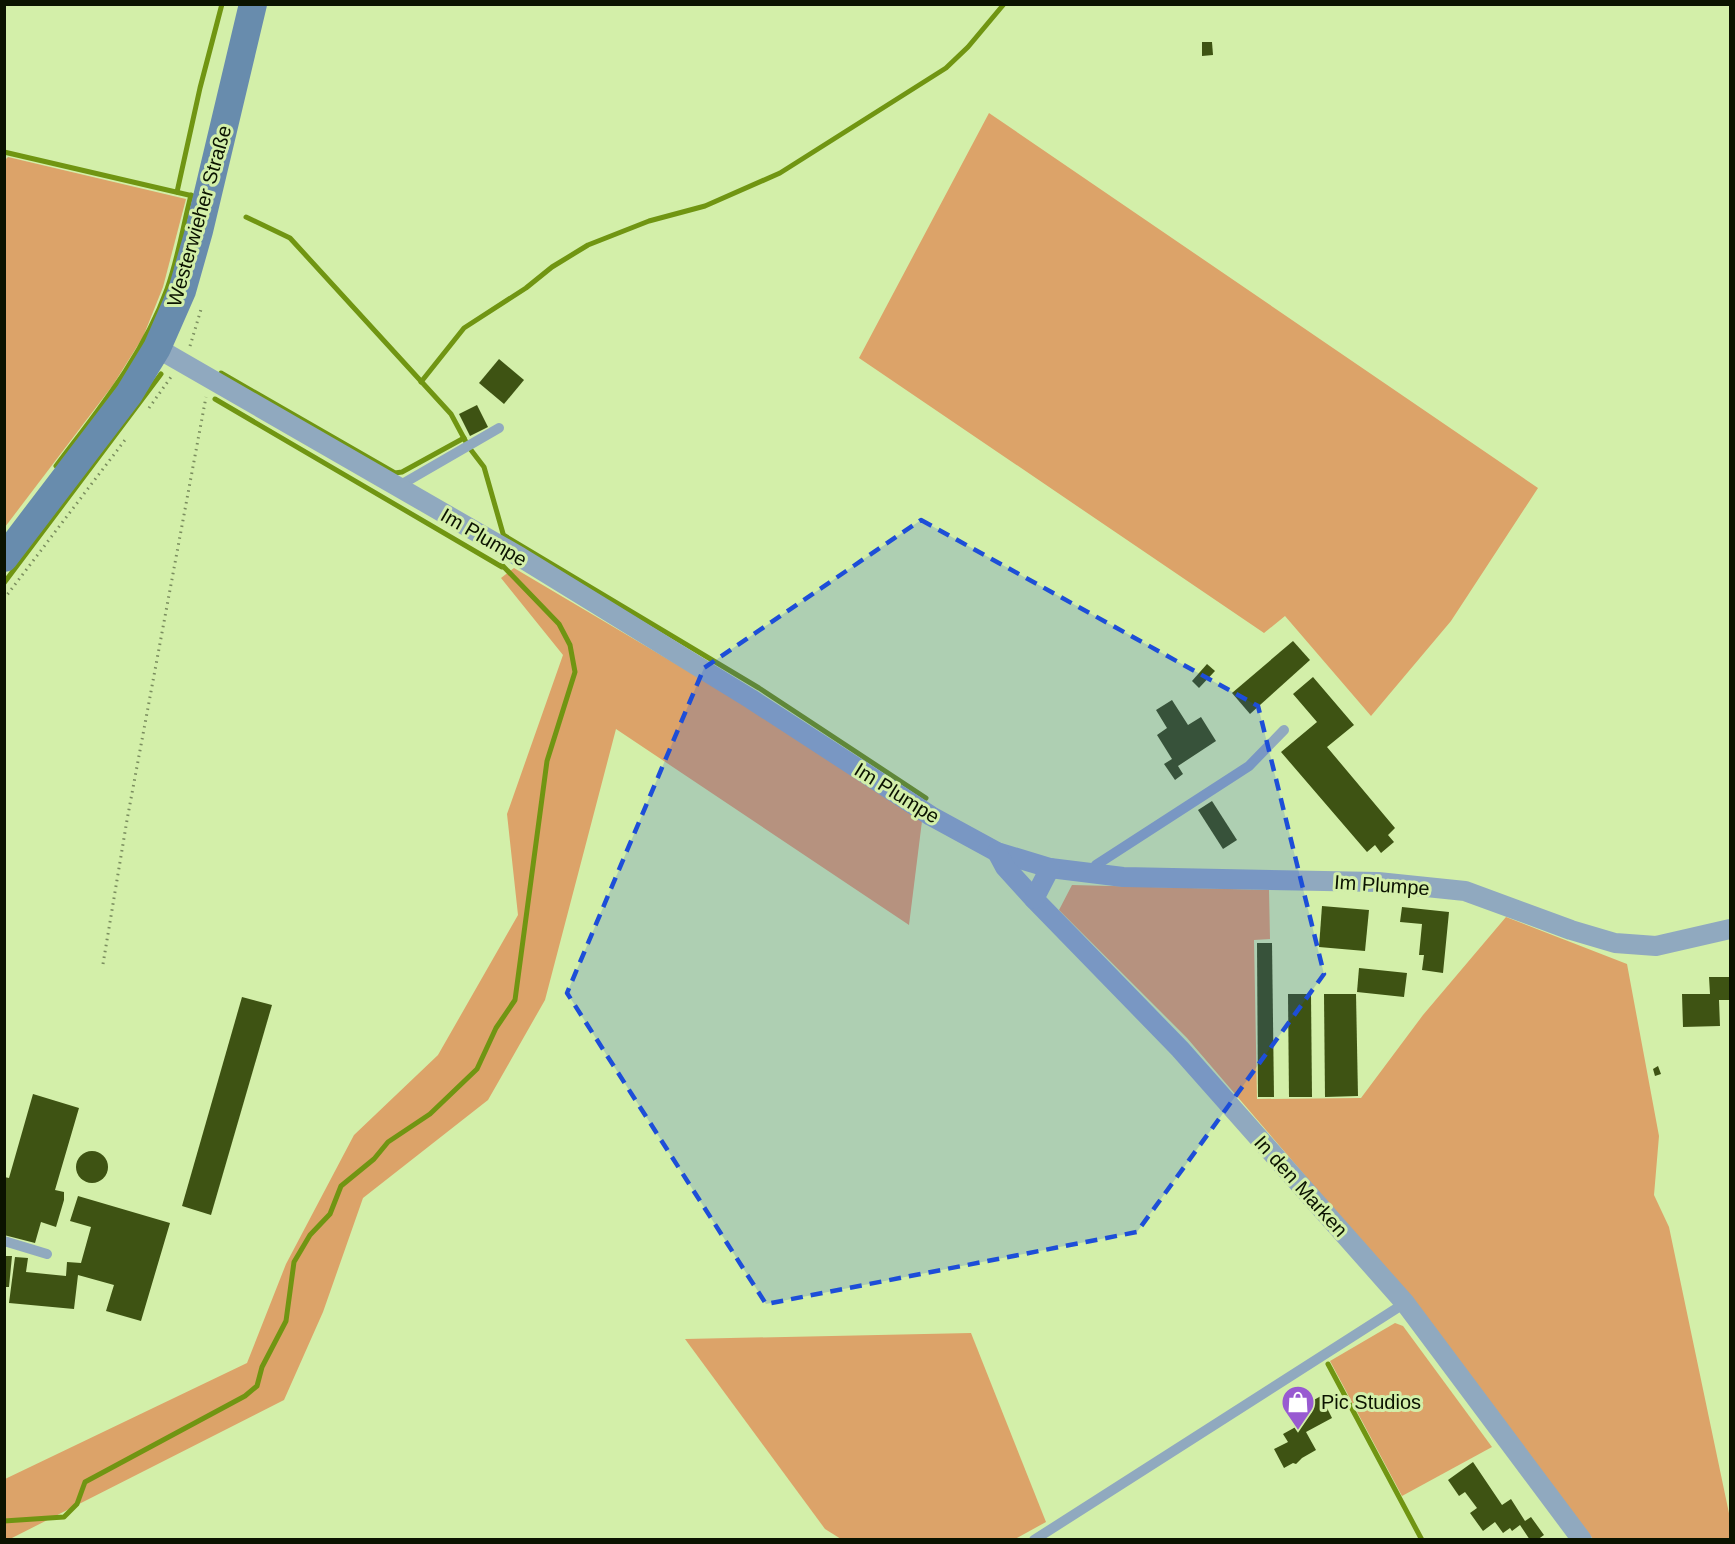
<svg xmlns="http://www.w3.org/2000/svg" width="1735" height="1544" viewBox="0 0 1735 1544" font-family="Arial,sans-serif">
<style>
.green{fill:#dca369}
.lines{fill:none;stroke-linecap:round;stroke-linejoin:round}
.stream{stroke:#709512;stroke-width:5}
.building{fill:#3e5313}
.path{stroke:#7a8d5e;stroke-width:3;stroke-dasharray:1.5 4.5;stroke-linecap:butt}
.lane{stroke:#90a9bf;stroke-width:10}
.street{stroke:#90a9bf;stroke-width:20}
.secondary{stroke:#688cad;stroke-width:28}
.marked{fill:#1d4ed8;fill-opacity:0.2;stroke:#1d4ed8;stroke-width:4.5;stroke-dasharray:12 8;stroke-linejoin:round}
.labels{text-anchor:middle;stroke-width:6;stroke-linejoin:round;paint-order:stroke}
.street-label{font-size:20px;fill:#0b1300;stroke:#d3efa9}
.poi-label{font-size:20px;fill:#0b1300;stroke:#d3efa9;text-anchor:start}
</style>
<rect width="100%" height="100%" fill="#d3efa9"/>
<g class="green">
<path d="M989 113 1538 488 1451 621 1371 716 1285 616 1264 633 859 358Z"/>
<path d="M8 157 186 199 163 287 143 337 113 385 5 527 4 161Z"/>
<path d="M514 568 747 706 922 821 909 925 616 729 545 1000 488 1100 363 1198 323 1312 284 1400 10 1539 5 1540V1479L247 1363 286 1264 354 1135 438 1055 518 915 507 814 563 655 501 578Z"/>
<path d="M1072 885 1269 890 1270 939 1254 940 1257 1099 1361 1098 1423 1015 1506 917 1627 964 1659 1136 1654 1195 1669 1227 1730 1518V1539H1593L1410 1298 1187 1038 1059 910Z"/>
<path d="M1395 1323 1403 1326 1492 1447 1402 1496 1330 1361Z"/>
<path d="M971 1333 1046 1522 1015 1539H841L825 1529 685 1339Z"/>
</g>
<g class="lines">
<g class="stream">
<path d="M4 152 193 196"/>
<path d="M177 192 200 88 222 4"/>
<path d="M246 217 290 238 451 414 466 442"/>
<path d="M221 373 395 473 402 472 464 438"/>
<path d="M421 382 464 328 526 288 552 267 588 245 649 221 705 206 780 173 946 68 968 47 1004 4"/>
<path d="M215 399 502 567"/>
<path d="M471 450 484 467 504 537"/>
<path d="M56 466C98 410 143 356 167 289 178 259 183 226 191 195"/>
<path d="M505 536 759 688 926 798"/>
<path d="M4 583 161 374"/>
<path d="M1328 1364 1422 1540"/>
<path d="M4 1521 64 1517 77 1504 85 1482 245 1396 257 1386 262 1367 286 1321 294 1262 310 1235 330 1214 341 1186 374 1159 388 1142 430 1114 477 1069 496 1028 515 1000 547 761 575 672 570 645 559 624 502 565"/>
</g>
</g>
<g class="building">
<path d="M1202 42H1212L1213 55 1202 56Z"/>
<path d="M499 359 524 380 504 404 479 383Z"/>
<path d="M477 405 488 427 470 436 459 414Z"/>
<path d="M1293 641 1310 660 1250 714 1232 693Z"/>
<path d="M1207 664 1215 671 1199 688 1192 681Z"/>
<path d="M1313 677 1354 725 1327 747 1395 828 1388 835 1394 842 1381 853 1375 845 1367 852 1281 752 1317 722 1293 694Z"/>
<path d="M1172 700 1188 725 1201 717 1216 741 1178 766 1183 774 1175 780 1164 764 1172 759 1157 735 1167 728 1156 710Z"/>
<path d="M1212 801 1237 840 1223 849 1198 810Z"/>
<path d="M1322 906 1369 910 1365 951 1319 947Z"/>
<path d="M1402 907 1449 912 1443 973 1422 970 1424 955H1419L1422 924 1400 922Z"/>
<path d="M1257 943H1272L1274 1097H1258Z"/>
<path d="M1359 968 1407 973 1404 997 1357 992Z"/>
<path d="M1709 977H1730V1000H1719L1720 1026 1683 1027 1682 994H1710Z"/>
<path d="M1288 994H1311L1312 1097H1289Z"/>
<path d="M1324 994H1356L1358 1096 1325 1097Z"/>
<path d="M242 997 272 1005 211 1215 182 1206Z"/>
<path d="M1658 1066 1661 1074 1655 1076 1653 1069Z"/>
<path d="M33 1094 79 1108 55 1190 64 1192V1200L56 1227 41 1222 35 1243 4 1235V1177L9 1178Z"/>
<circle cx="92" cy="1167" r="16"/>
<path d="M78 1196 170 1223 141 1321 106 1311 114 1285 78 1275 74 1309 9 1303 15 1257 28 1258 26 1272 66 1276 67 1262 81 1263 91 1227 70 1221Z"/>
<path d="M4 1256H12L9 1287H4Z"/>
<path d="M1321 1396 1332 1418 1306 1432 1316 1450 1302 1458 1296 1464 1293 1463 1284 1468 1274 1449 1288 1442 1283 1434 1301 1424 1294 1411Z"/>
<path d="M1473 1462 1502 1505 1511 1499 1525 1521 1531 1517 1544 1535 1537 1540H1530L1520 1525 1512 1531 1510 1528 1503 1533 1495 1522 1483 1531 1470 1513 1477 1508 1465 1492 1459 1496 1448 1480Z"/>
</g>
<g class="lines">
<g class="path">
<path d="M190 346 202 306"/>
<path d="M149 408 171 377"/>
<path d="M4 599 125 440"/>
<path d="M103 964 127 820 206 397"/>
</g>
<g class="lane">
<path d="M397 487 499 428"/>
<path d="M1091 873 1096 865 1249 766 1284 730"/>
<path d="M4 1241 47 1254"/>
<path d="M1034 1540 1405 1303"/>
</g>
<g class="street">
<path d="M157 348 520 557 751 699 931 816 997 852 1050 868 1123 877 1378 882 1465 891 1571 930 1615 943 1656 946 1730 929"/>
<path d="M997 852 1005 867 1034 899 1180 1049 1405 1303 1582 1540"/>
<path d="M1034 899 1050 868"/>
</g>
<path class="secondary" d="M4 558 129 394 157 348 182 291 199 231 253 4"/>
</g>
<path class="marked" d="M921 520 1258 706 1324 974 1137 1232 766 1304 567 993 704 668Z"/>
<defs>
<g id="shop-pin" transform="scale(1.725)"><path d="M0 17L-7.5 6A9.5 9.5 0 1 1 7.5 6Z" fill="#985ad1" stroke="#d3efa9"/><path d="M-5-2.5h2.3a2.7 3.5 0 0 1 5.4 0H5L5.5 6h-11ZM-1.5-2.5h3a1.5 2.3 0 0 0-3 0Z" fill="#fff"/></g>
</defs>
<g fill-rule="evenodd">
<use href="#shop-pin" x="1298" y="1402"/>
</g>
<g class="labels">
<g class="street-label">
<text transform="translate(199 216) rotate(-74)" y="7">Westerwieher Straße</text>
<text transform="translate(484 537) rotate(30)" y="7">Im Plumpe</text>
<text transform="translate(897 793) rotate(32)" y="7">Im Plumpe</text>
<text transform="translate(1382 885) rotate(4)" y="7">Im Plumpe</text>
<text transform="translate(1301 1186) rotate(48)" y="7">In den Marken</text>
</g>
<g class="poi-label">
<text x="1321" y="1409">Pic Studios</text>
</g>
</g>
<rect width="1735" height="1544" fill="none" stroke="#0b1300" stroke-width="12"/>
</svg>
